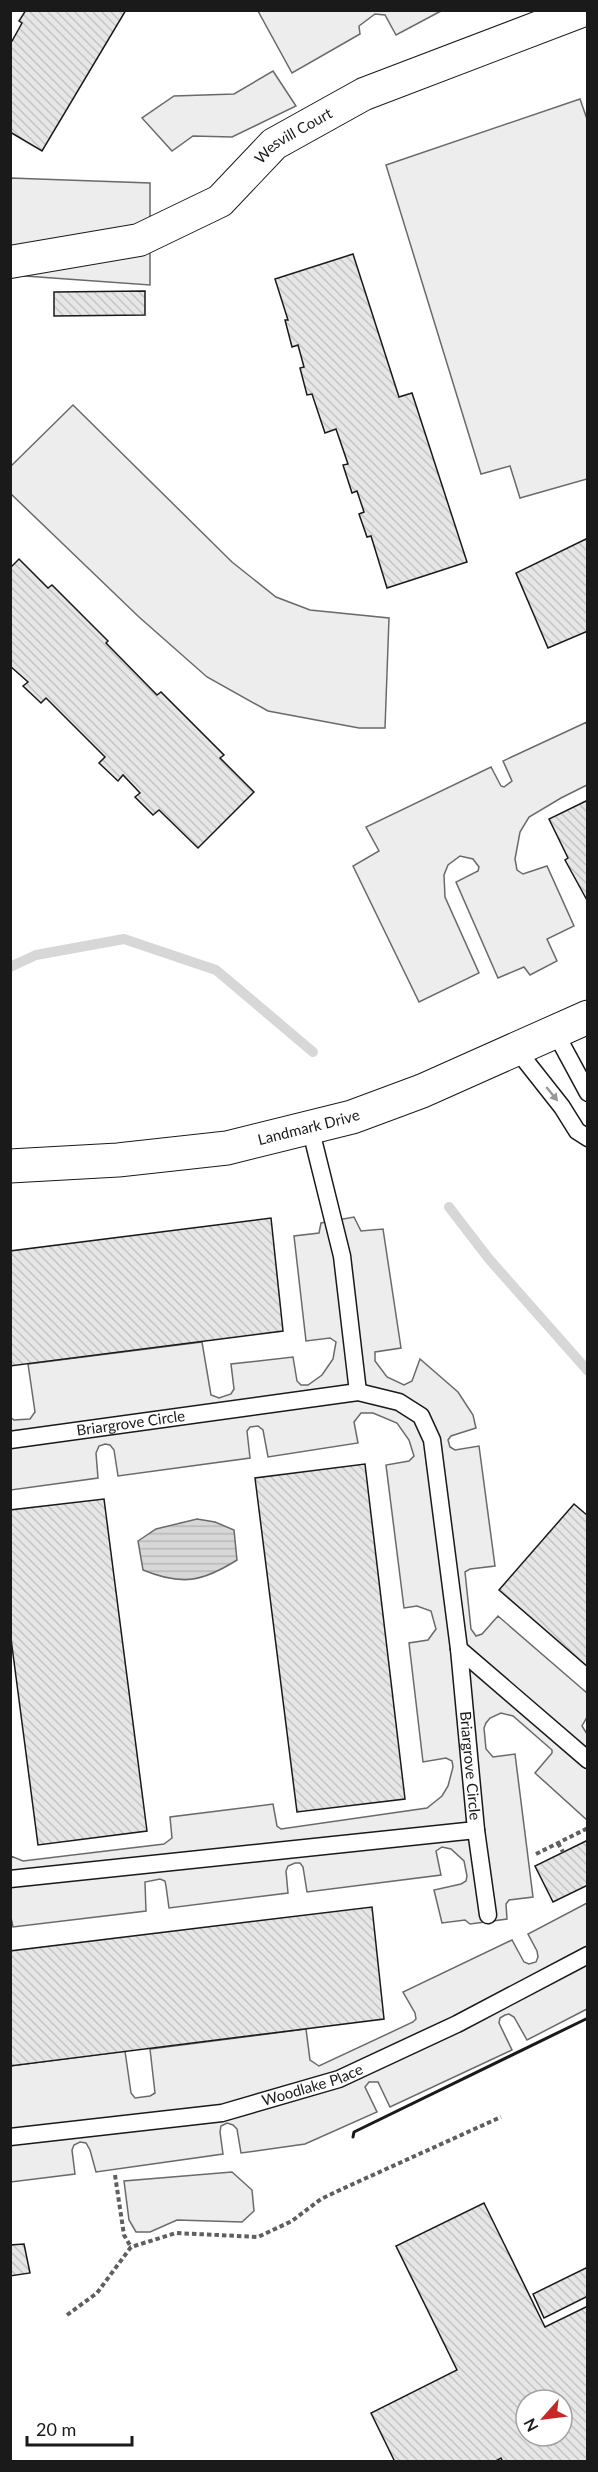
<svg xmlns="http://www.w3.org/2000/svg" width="598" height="2472" viewBox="0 0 598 2472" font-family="Lato,sans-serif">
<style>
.built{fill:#ededed;stroke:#6a6a6a;stroke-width:1.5}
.water{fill:url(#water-rules);stroke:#6a6a6a;stroke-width:1.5}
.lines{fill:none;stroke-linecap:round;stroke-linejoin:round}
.stream{stroke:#d7d7d7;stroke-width:10}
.building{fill:url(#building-back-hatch);stroke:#1a1a1a;stroke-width:1.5;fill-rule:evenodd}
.lane-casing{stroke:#1a1a1a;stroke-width:19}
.street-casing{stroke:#1a1a1a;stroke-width:34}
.secondary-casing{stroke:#1a1a1a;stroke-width:35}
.path{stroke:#5f5f5f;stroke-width:4;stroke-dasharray:4.5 3;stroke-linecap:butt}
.lane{stroke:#fff;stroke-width:16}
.street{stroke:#fff;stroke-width:32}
.secondary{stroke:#fff;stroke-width:33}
.wall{stroke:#1a1a1a;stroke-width:3}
.oneway{fill:#989898}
.labels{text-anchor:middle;stroke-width:4.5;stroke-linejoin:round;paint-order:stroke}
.street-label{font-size:15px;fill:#1a1a1a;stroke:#fff}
</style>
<defs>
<pattern id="water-rules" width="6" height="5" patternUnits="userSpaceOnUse" patternTransform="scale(1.5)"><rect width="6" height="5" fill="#d7d7d7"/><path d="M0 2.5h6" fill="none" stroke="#b8b8b8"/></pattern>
<pattern id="building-back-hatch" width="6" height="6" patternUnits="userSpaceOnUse" patternTransform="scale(1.5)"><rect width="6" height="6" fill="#e6e6e6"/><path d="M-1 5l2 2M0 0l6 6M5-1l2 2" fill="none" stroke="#c5c5c5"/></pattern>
</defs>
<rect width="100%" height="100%" fill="#fff"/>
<g class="built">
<path d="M258 11H441L396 35 385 15 375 14 359 26 360 34 292 73Z"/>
<path d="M273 71 296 106 232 137 193 136 172 151 142 118 174 96 234 94Z"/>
<path d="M580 99 588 122 587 479 520 498 510 466 481 474 386 165Z"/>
<path d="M10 178 150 183V285L11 275Z"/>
<path d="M73 405 232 562 276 597 310 610 389 618 385 728H359L268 711 207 677 139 617 11 494V466Z"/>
<path d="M587 722V785L561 798 529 817 520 832 515 859 517 870 523 874 547 866 574 926 547 939 557 961 530 975 524 967 498 978 456 882 478 871 479 867 473 859 460 856 448 865 444 875 445 897 479 973 419 1002 353 866 379 851 366 827 491 767 501 786 504 787 512 781 503 761Z"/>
<path d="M354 1217 361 1231 383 1229 401 1348 375 1352V1361L387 1377 404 1385 412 1381 420 1359 458 1392 473 1415 476 1428 451 1436 448 1440 450 1447 455 1450 479 1446 495 1566 470 1569 465 1572 471 1629 476 1636 482 1634 498 1616 587 1693V1717L582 1726 587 1734V1820L535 1773 552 1753V1750L513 1716 501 1713 490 1718 486 1723 484 1728 486 1749 493 1757 515 1754 533 1897 509 1900 506 1904 507 1919 470 1924 465 1920 442 1923 434 1890 461 1884 466 1881 467 1876 464 1861 451 1849 442 1847 436 1851 441 1875 307 1892 303 1867 300 1863H295L288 1866 286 1871 288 1893 169 1908 166 1886 165 1881 160 1879 145 1882 146 1911 13 1927 10 1913 11 1856 23 1861 164 1844 172 1838 170 1817 273 1804 277 1826 281 1829 427 1808 442 1796 448 1786 453 1767 452 1761 446 1758 423 1762 409 1643 428 1640 436 1629 431 1611 417 1606 404 1608 386 1465 409 1461 414 1456 409 1440 397 1423 373 1413H361L354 1422 358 1443 268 1457 263 1430 258 1426 250 1427 247 1431 250 1458 118 1476 114 1450 110 1445 105 1444 99 1446 96 1453 98 1478 11 1490 10 1417 14 1420 30 1419 35 1412 28 1364 202 1342 211 1395 219 1398 231 1394 234 1389 231 1364 293 1357 297 1381 301 1385H308L322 1375 333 1359 336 1342 330 1338 306 1341 294 1236 319 1233 321 1223Z"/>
<path d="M587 1903V2009L527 2040 514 2017 509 2014 505 2015 500 2018 499 2023 512 2050 390 2107 378 2082H369L365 2087 377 2112 305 2144 241 2153 237 2129 233 2125 227 2123 221 2126 220 2132 223 2154 96 2172 90 2150 86 2143 80 2142 74 2145 72 2150 75 2174 11 2182 10 2066 125 2051 131 2093 135 2098 150 2096 155 2093 150 2049 306 2029 310 2060 319 2066 413 2022 416 2019 415 2013 403 1992 512 1940 524 1962 529 1964 536 1962 538 1957 537 1951 528 1934Z"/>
<path d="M232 2172 252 2190 254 2211 242 2222 177 2220 150 2232H136L129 2220 124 2181Z"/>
</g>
<path class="water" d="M197 1519 215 1522 234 1530 237 1560C202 1582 182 1586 143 1570L138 1541 156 1529Z"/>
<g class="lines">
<g class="stream">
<path d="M10 967 36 955 124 939 216 970 313 1052"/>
<path d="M449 1207 489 1259 588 1371"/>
</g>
</g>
<g class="building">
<path d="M26 10H126L42 151 10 132V40L12 41 22 23 19 21Z"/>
<path d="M353 254 399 397 412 393 467 562 387 588 371 536 367 537 359 514 364 512 357 491 352 493 343 465 348 464 336 429 325 433 312 394 307 395 300 368 304 367 298 345 292 347 285 320H288L275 279Z"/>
<path d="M145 291V315L54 316V292Z"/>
<path d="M588 538V631L548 648 516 573Z"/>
<path d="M19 559 48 588 52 585 108 641 106 643 157 695 161 692 224 755 220 758 254 792 198 848 159 810 153 815 135 797 140 793 123 775 118 781 99 763 105 757 46 698 41 703 23 686 28 682 10 666V568Z"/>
<path d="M588 800V902L565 860 568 858 549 819Z"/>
<path d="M271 1218 283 1331 10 1366V1251Z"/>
<path d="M365 1464 405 1799 297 1812 255 1478Z"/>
<path d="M104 1499 147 1831 38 1845 10 1631V1510Z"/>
<path d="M574 1504 588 1516V1667L499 1590Z"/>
<path d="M588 1840V1885L553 1902 535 1866Z"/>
<path d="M372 1907 384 2019 10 2066V1951Z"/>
<path d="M484 2203 545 2327 588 2306V2462H503L501 2458 494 2462H395L371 2413 457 2370 396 2246ZM526 2400H562V2436H526Z"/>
<path d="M24 2244 30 2273 10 2276V2245Z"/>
<path d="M588 2267V2296L544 2318 533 2294Z"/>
</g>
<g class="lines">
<g class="lane-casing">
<g id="lane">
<path d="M555 1032 588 1093"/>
<path d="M517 1050 562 1107 577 1131 588 1138"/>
<path d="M310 1127 342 1256 358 1392"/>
<path id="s1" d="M10 1440 358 1392 399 1402 421 1416 432 1440 459 1649 476 1830 10 1879"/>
<path d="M459 1649 588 1760"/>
<path d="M476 1830 488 1915"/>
<path id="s2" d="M10 2137 222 2113 339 2079 457 2024 588 1955"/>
</g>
</g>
<g class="street-casing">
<g id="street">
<path id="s3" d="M10 262 139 240 220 201 274 144 364 94 584 10"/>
</g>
</g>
<g class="secondary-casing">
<g id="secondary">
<path id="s4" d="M10 1166 118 1160 227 1148 352 1117 422 1091 588 1017"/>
</g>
</g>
<g class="path">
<path d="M558 1843 563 1852"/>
<path d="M536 1854 588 1828"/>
<path d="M115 2175 124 2235 131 2247"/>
<path d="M67 2315 97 2293 131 2247 176 2233 258 2237 292 2221 321 2199 342 2189 501 2117"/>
</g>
<use href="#lane" class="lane"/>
<use href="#street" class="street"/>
<use href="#secondary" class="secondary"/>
<path class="wall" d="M353 2137 354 2132 588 2018"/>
</g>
<defs><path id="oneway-solid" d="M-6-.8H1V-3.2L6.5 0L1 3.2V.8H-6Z" transform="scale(1.5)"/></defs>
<use class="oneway" href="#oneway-solid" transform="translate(552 1094) rotate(51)"/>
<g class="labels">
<g class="street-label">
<text dy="5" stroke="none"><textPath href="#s3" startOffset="320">Wesvill Court</textPath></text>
<text dy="5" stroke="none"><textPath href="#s4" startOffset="302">Landmark Drive</textPath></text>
<text dy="5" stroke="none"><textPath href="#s1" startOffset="122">Briargrove Circle</textPath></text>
<text dy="5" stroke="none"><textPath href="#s1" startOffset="774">Briargrove Circle</textPath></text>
<text dy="5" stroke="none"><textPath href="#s2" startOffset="308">Woodlake Place</textPath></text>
</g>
</g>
<rect width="598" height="2472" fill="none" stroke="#1a1a1a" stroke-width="24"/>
<g transform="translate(544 2418) rotate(242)"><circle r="28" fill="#ffffff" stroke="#a3a3a3" stroke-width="1.5"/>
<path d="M0-4.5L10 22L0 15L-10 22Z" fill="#c62828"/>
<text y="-9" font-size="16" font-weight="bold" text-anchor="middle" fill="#1a1a1a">N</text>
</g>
<path d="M27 2436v9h105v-9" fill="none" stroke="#1a1a1a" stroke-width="3"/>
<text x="36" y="2436" font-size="18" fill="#1a1a1a" stroke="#ffffff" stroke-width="4.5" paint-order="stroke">20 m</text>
</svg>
